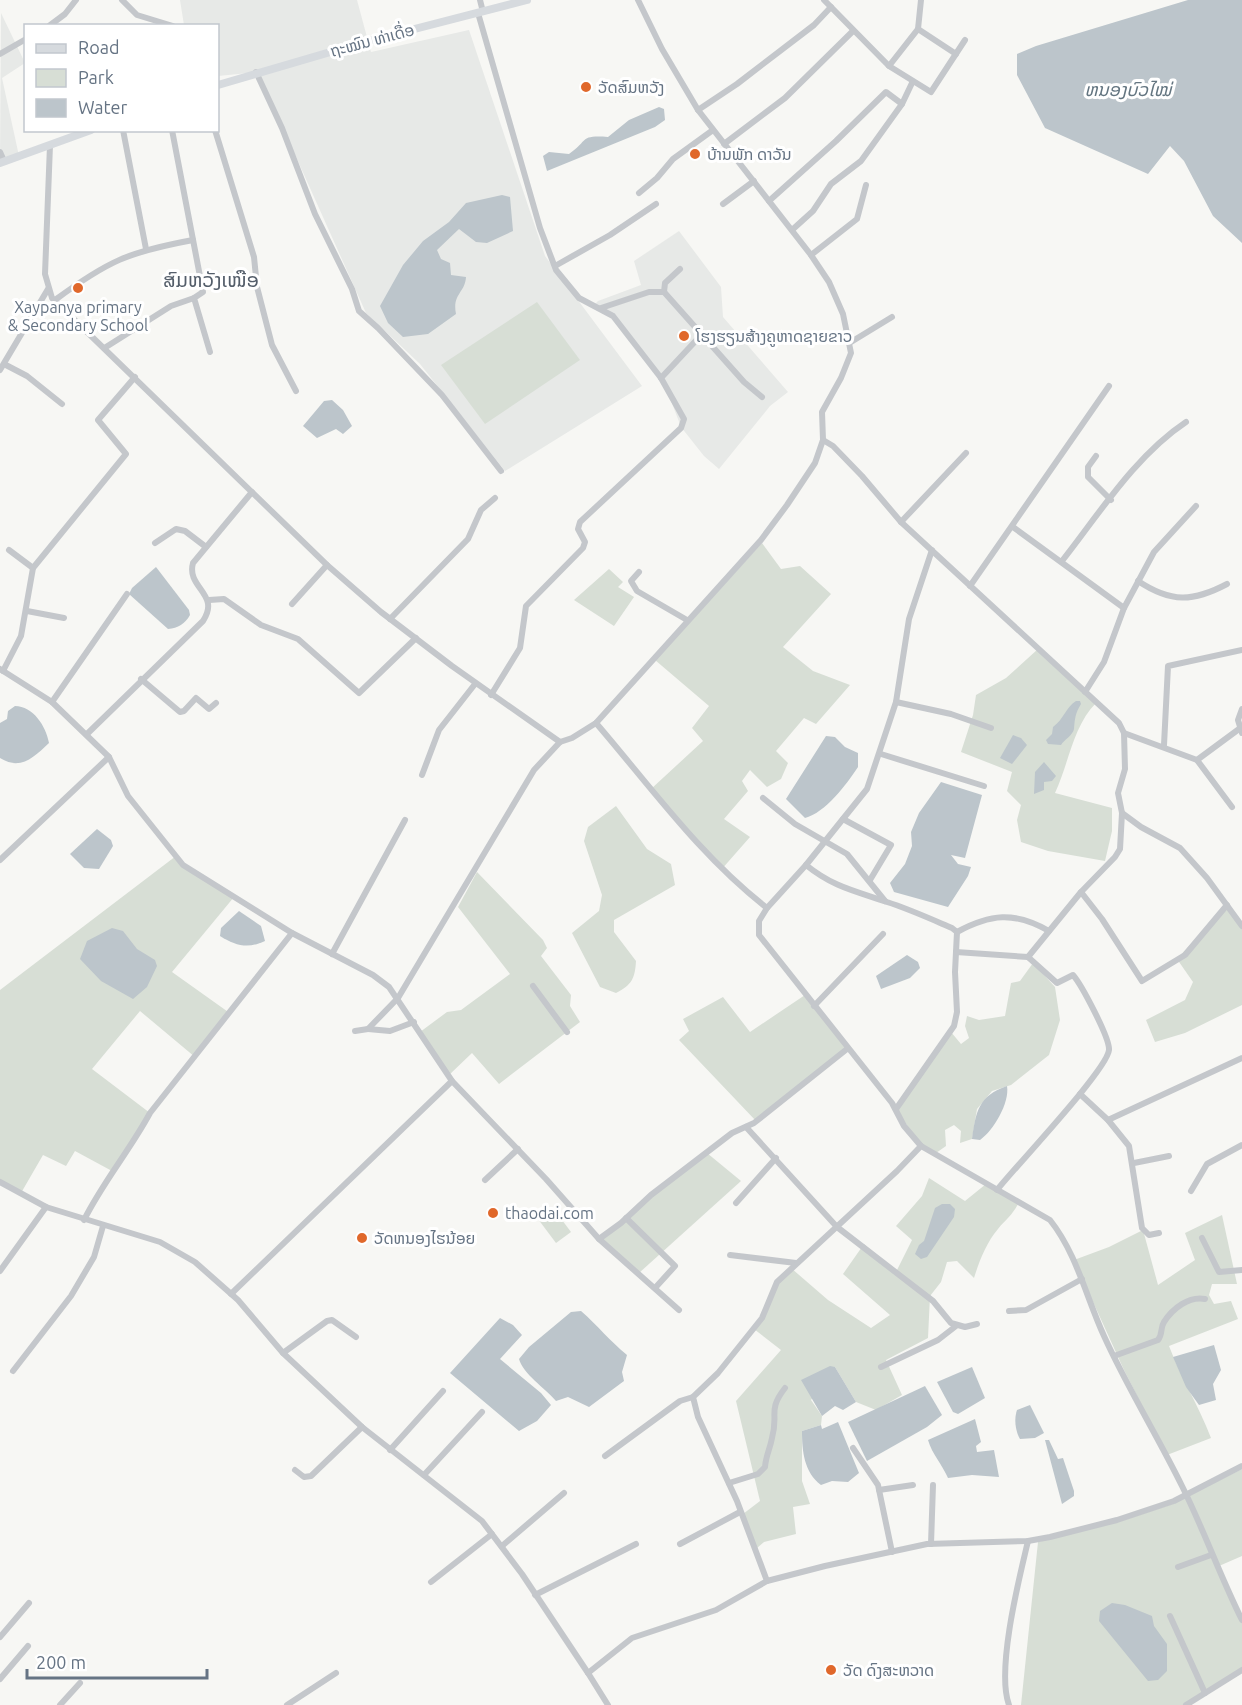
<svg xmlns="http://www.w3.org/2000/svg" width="1242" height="1705" viewBox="0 0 1242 1705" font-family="Ubuntu,'Noto Sans Lao',sans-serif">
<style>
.built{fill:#e7e9e7}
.green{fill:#d7ded5}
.water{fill:#bcc5cb}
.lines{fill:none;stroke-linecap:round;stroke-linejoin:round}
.minor{stroke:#c4c7cb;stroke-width:6}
.major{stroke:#d6dade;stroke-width:8}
.poi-dot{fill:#e0682b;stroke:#fff;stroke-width:2}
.labels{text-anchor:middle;stroke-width:6;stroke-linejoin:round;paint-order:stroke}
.street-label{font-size:16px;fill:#667484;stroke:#fff}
.poi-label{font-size:16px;fill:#667484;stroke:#fff;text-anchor:start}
.water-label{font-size:18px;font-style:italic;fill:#637580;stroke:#fff}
.quarter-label{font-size:20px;fill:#545e6a;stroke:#fff}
</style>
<rect width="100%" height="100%" fill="#f7f7f4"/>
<g class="built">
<path d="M180 0H357L371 52 469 30 545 256 642 386 505 471 420 364 366 313 258 72 218 76V26L184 25Z"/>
<path d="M1 13 25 63 2 78 19 156 0 163Z"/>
<path d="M679 231 721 287 723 317 788 392 770 406 719 469 704 456 681 427 665 385 614 318 593 306 598 301 641 285 634 261Z"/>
</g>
<g class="green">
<path d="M537 302 580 360 485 424 441 365Z"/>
<path d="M762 543 781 569 800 566 831 594 783 647 813 671 850 685 816 724 804 718 776 751 788 763 781 779 767 787 750 770 742 781 748 791 724 819 750 837 721 870 651 789 703 741 692 728 709 706 655 660Z"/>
<path d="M609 569 623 582 618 587 634 597 614 626 574 600Z"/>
<path d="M1038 649 1096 703C1073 726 1069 763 1055 793L1112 808V831L1105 861 1048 851 1021 842 1017 820 1021 805 1007 791 1012 772 961 752 973 715 976 695 1006 678Z"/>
<path d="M616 806 647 849 671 864 675 885 614 920V932L636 961C635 978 632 985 616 993L600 987 572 933 599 911 602 895 584 841 588 827Z"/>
<path d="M176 856 183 865 234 897 172 972 231 1014 195 1057 140 1011 92 1069 150 1113 112 1171 75 1151 66 1166 43 1155 21 1193 0 1182V990Z"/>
<path d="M477 872 543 940 547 948 541 956 571 995 570 1006 580 1022 499 1084 472 1053 448 1076 420 1032 447 1012 461 1010 510 974 458 907Z"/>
<path d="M1227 905 1242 926V1005L1185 1033 1155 1042 1146 1020 1185 1000 1193 982 1177 959Z"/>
<path d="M1033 963 1055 987 1060 1020 1049 1055 1011 1085 992 1091 977 1109 972 1139 960 1143 961 1131 954 1125 945 1130 946 1146 936 1153 921 1146 896 1109 951 1032 961 1044 969 1038 965 1026 967 1016 979 1020 1005 1016 1011 983 1020 981Z"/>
<path d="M805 995 847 1049 756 1121 679 1040 689 1031 683 1019 723 997 750 1032Z"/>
<path d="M707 1153 741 1181 639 1273 599 1239Z"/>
<path d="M929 1178 965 1201 986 1184 1019 1202C1013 1215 1006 1219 998 1229 986 1243 979 1262 974 1278L957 1261 947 1262 941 1282 930 1296 928 1338 886 1360 902 1395 876 1410 856 1402 835 1367 811 1400 822 1416 821 1425 802 1431V1481L810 1504 793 1507 796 1534 764 1542 757 1548 743 1514 760 1501 736 1401 781 1350 754 1329 777 1282 791 1268 828 1300 871 1328 890 1315 843 1274 864 1244 896 1272 912 1240 896 1226 922 1196Z"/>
<path d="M553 1208 571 1232 556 1243 538 1219Z"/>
<path d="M1222 1215 1237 1284H1212L1209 1295 1214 1304 1231 1301 1238 1319 1169 1346C1181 1378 1199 1406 1211 1438L1167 1455 1124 1370 1074 1260 1109 1247 1143 1230 1158 1285 1195 1260 1185 1233Z"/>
<path d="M1242 1469V1556L1219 1566 1242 1618V1673L1189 1705H1021L1038 1542 1167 1506Z"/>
</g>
<g class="water">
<path d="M1188 0H1242V243L1213 216 1184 161 1170 146 1148 174 1045 128 1017 75V54L1036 46Z"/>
<path d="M659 107 664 109 665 120 655 127 547 171 543 156 549 152 569 154C589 141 578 135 608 137L629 120Z"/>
<path d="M502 195 510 197 513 231 487 243 476 242 459 229 437 250 441 259 450 263 451 275 466 277C465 293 452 294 456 314L428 334 403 337 388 323 380 306 403 265 423 241 449 222 466 203Z"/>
<path d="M332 400 343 410 352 426 343 434 336 429 317 438 303 426 324 401Z"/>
<path d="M156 567 189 610 190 615C185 624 178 628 168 629L129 594 132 588Z"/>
<path d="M1076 701H1080L1081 704C1075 714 1075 718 1074 729 1073 735 1064 740 1061 745L1048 744 1046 740 1052 734 1053 727C1064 719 1066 707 1076 701Z"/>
<path d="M15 706C33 706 46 726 49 743 34 757 21 771 0 758V723L7 719 8 711Z"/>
<path d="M1013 735 1021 738 1027 745 1012 764 1000 758Z"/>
<path d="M826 736 835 737 845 747 858 753V767C847 784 825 813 805 818L786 799Z"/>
<path d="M1044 762 1056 776 1052 781 1044 782V790L1034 794 1035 772Z"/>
<path d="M941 782 982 795 965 858 951 855 958 864 971 867 968 876 948 907 894 892 890 883 905 864 912 846 911 832 919 813Z"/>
<path d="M97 829 111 840 113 846 99 869 84 868 70 854Z"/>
<path d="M239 911 261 926 265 941C248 949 236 946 220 936L221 928Z"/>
<path d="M112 928 123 931 137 949 155 960 157 966 147 987 133 999 101 981 80 959 87 941Z"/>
<path d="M907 955 918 962 920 968 910 978 881 989 876 976Z"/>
<path d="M1007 1086C1010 1103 993 1131 980 1140L972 1139C976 1112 978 1096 1007 1086Z"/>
<path d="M942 1204H950L955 1209 954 1217 927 1257 921 1259 915 1254 919 1245 924 1241 935 1208Z"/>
<path d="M581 1311C598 1326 610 1341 627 1355L622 1372 624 1381 589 1407 568 1397 556 1401C545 1388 523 1374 519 1359L529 1347 571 1312Z"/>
<path d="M500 1318 513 1325 522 1335 500 1359 541 1393 551 1405 537 1421 519 1431 450 1373Z"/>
<path d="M1214 1345 1221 1370 1213 1384 1216 1400 1199 1405 1186 1387 1173 1357Z"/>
<path d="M830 1366 835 1367 856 1402 843 1410 835 1406 822 1416 801 1380Z"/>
<path d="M972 1367 985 1398 958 1414 953 1412 937 1382Z"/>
<path d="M925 1386 942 1415 927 1427 867 1461 848 1422Z"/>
<path d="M1030 1405 1044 1433 1035 1438 1020 1439C1015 1430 1014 1419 1017 1410Z"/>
<path d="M975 1419 981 1442 976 1446 977 1452 994 1450 999 1477 972 1475 948 1478C942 1464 932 1454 928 1440Z"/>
<path d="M838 1422 859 1473 848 1482 832 1481 821 1485C804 1472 802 1451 802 1431L821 1425 822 1429Z"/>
<path d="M1045 1440H1049L1058 1459 1063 1458 1074 1491V1496L1062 1504Z"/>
<path d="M1112 1603 1125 1605 1152 1616 1154 1626 1167 1644V1671L1158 1680 1148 1681 1099 1621 1100 1611Z"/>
</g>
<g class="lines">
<g class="minor">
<path d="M122 0 137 15 173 26"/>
<path d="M480 0 483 12"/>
<path d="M824 0 889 66 931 92 965 40"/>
<path d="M921 0 918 29 956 54"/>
<path d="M478 13 540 228 556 270 579 298 613 316 661 378 684 419 681 428 580 522 578 529 585 542 583 548 526 606 520 648 491 695"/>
<path d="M49 26 65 14 76 0"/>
<path d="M0 54 26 39"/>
<path d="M889 66 918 29"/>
<path d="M256 72 282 128 315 214 352 289 359 311 378 328 442 395 501 471"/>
<path d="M698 110 737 84 814 25 831 7"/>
<path d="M123 130 146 249"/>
<path d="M172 130 203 292 194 298 210 352"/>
<path d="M215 130 254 257 257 287 272 345 296 391"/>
<path d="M724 144 785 98 853 31"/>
<path d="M50 145 45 274 52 298 327 565 381 612 452 666 560 742"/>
<path d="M0 152 4 161"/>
<path d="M639 193 657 178 673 159 713 130"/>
<path d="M769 201 836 141 886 92 902 104"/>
<path d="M723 204 754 181"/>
<path d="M792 230 813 211 831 184 861 161 902 104 912 83"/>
<path d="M811 255 857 219 866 185"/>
<path d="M555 266 610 235 656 204"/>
<path d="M664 292 665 283 680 269"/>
<path d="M55 300C108 261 128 252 193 240"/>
<path d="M601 308 649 292H664L744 382 762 397"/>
<path d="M851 342 892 317"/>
<path d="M106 347 171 306 194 298"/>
<path d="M4 364 27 376 62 404"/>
<path d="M0 370 48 289"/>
<path d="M661 378 703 333"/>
<path d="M823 440 833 446 862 476 901 522 1119 723 1124 733 1125 769 1118 793 1122 813 1141 827 1180 848 1207 878 1242 926"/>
<path d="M1096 456 1088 467V477L1111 500"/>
<path d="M901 522 966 453"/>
<path d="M1013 527 1124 608"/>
<path d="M155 543 176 529 185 531 206 547"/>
<path d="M9 550 33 568"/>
<path d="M932 550 909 619 896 702 867 789 806 865 767 908 759 921V935L892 1103 904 1126 921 1146 1050 1220C1077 1254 1086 1297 1104 1336 1127 1387 1157 1435 1182 1486 1204 1530 1220 1576 1242 1620"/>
<path d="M1062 561C1099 514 1135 456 1186 422"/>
<path d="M639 572 631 581 637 591 687 620"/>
<path d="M1138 581C1171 603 1193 602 1227 584"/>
<path d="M970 586 1109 386"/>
<path d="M209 600 224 599 261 625 298 639 359 693 416 638"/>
<path d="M292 604 327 565"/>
<path d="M27 611 64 618"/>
<path d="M390 619 468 539 481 510 495 498"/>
<path d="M0 669 52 702 109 757 128 796 183 865 292 933 373 975 389 987 452 1081 546 1179 599 1239 679 1310"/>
<path d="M3 671 21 636 33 568 126 454 98 420 135 377"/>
<path d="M141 679 180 712 184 711 196 698 209 709 216 703"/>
<path d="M1085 692 1104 662 1124 608 1154 552 1196 506"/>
<path d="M52 702 127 594"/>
<path d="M896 702 951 714 991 728"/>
<path d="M1242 709 1238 720 1242 733"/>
<path d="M596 723C651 787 700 856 767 908"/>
<path d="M1124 733 1197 760 1232 807"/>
<path d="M87 734 203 621C221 594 186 588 193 563L252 492"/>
<path d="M1164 745 1168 666 1242 650"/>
<path d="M881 754 984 786"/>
<path d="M1197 760 1239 729"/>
<path d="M422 775 439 730 475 684"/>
<path d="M763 798 795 824 847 854 885 901"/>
<path d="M843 819 891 845 870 880"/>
<path d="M0 860 109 757"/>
<path d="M806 865C833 887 855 891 887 902 909 909 931 919 952 928L957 932 955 972 957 1012 954 1026 896 1109"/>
<path d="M1081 892 1102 919 1142 981 1185 955 1227 905"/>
<path d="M957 932C990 914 1014 911 1049 931"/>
<path d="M956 952 1028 957 1057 983 1073 975C1081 984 1110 1038 1109 1050 1107 1070 1015 1167 997 1190"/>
<path d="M332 954 405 820"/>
<path d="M1028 957 1081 892 1115 857 1120 849 1122 813"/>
<path d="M533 986 567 1032"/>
<path d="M814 1006 883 934"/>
<path d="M368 1029 390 1031 414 1022"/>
<path d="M355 1031 368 1029 398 998 534 770 560 742 572 738 596 723 761 540 787 505 815 463 823 440 822 412 841 378 851 353 843 314 829 282 811 255 698 110 662 49 638 0"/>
<path d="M1080 1094 1108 1120 1129 1146 1142 1228 1149 1235 1159 1233"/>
<path d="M1108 1120 1242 1058"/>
<path d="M746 1127 837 1227 933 1301 951 1323 965 1327 977 1324"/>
<path d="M1134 1163 1169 1156"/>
<path d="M485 1180 518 1149"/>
<path d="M0 1182 46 1207 160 1242 195 1262 238 1300 283 1353 362 1427 482 1521 522 1574 588 1673"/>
<path d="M1191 1191 1207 1164 1242 1145"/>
<path d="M736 1203 776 1158"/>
<path d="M626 1218 675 1266 655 1288"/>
<path d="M84 1220C103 1182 130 1150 150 1113L292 933"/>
<path d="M1202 1238 1219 1272 1242 1270"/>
<path d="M599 1239 621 1223 651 1195 732 1133 754 1123 847 1049"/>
<path d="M730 1255 796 1263"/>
<path d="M0 1271 46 1207"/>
<path d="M231 1294 452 1081"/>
<path d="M1009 1311 1026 1310 1082 1279"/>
<path d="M283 1353 327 1321 332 1320 356 1337"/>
<path d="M1114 1356 1158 1340C1163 1334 1160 1328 1164 1322 1173 1308 1189 1296 1205 1299"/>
<path d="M881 1367 938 1340 956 1326"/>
<path d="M13 1371 71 1296 94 1257 103 1226"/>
<path d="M853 1448 878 1485 892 1552"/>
<path d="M390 1450 443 1391"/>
<path d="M605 1456 680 1401 693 1397"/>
<path d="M295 1470 304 1477 311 1476 362 1427"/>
<path d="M424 1475 482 1412"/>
<path d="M729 1483 758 1474 765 1467C766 1455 770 1449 772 1438 779 1414 767 1411 785 1388"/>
<path d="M879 1490 913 1485"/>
<path d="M680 1544 740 1512"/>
<path d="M931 1544 933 1485"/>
<path d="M502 1546 564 1493"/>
<path d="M1178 1567 1211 1555"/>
<path d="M767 1581 737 1501 698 1417 693 1397 718 1373 762 1318 777 1282 897 1171 921 1146"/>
<path d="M431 1582 492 1534"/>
<path d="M535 1595 636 1544"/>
<path d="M1170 1616 1205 1693"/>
<path d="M0 1637 29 1603"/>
<path d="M0 1679 28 1646"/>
<path d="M60 1705 80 1683"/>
<path d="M287 1705 336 1673"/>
<path d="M608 1705 588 1673 632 1638 716 1610 767 1581 825 1566 927 1544 1028 1541 1050 1537 1117 1520 1174 1501 1242 1466"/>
<path d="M1009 1705C996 1670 1019 1579 1028 1541"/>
<path d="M1186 1705 1242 1670"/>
</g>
<g class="major">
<path d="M218 85 368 41 527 0"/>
<path d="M0 163 91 130"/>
</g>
</g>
<g class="poi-dot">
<circle cx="586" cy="87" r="6"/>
<circle cx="695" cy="154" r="6"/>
<circle cx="78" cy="288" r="6"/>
<circle cx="684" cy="336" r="6"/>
<circle cx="493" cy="1213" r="6"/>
<circle cx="362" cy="1238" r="6"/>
<circle cx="831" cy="1670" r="6"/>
</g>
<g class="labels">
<g class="street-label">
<text transform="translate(372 40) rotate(-15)" y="6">ຖະໝົນ ທ່າເດື່ອ</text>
</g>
<g class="poi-label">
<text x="598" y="93">ວັດສົມຫວັງ</text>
<text x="707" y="160">ບ້ານພັກ ດາວັນ</text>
<text x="78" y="313" text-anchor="middle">Xaypanya primary<tspan x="78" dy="18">&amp; Secondary School</tspan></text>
<text x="696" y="342">ໂຮງຮຽນສ້າງຄູຫາດຊາຍຂາວ</text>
<text x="505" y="1219">thaodai.com</text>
<text x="374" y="1244">ວັດຫນອງໄຮນ້ອຍ</text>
<text x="843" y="1676">ວັດ ດົງສະຫວາດ</text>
</g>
<g class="water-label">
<text x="1128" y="96">ຫນອງບົວໄໝ່</text>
</g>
<g class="quarter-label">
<text x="211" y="287">ສົມຫວັງເໜືອ</text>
</g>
</g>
<rect x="24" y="24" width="195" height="108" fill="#ffffff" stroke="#c2c7ce" stroke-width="1.5"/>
<rect x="36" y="44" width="30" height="9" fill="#d6dade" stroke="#c2c7ce" stroke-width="1.5"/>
<text x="78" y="54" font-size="18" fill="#667484">Road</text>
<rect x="36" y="69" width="30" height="18" fill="#d7ded5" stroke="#c2c7ce" stroke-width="1.5"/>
<text x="78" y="84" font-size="18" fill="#667484">Park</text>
<rect x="36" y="99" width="30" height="18" fill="#bcc5cb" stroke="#c2c7ce" stroke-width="1.5"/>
<text x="78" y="114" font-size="18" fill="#667484">Water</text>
<path d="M27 1669v9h180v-9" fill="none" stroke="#667484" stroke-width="3"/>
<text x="36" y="1669" font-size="18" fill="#667484" stroke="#ffffff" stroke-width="4.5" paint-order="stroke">200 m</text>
</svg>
